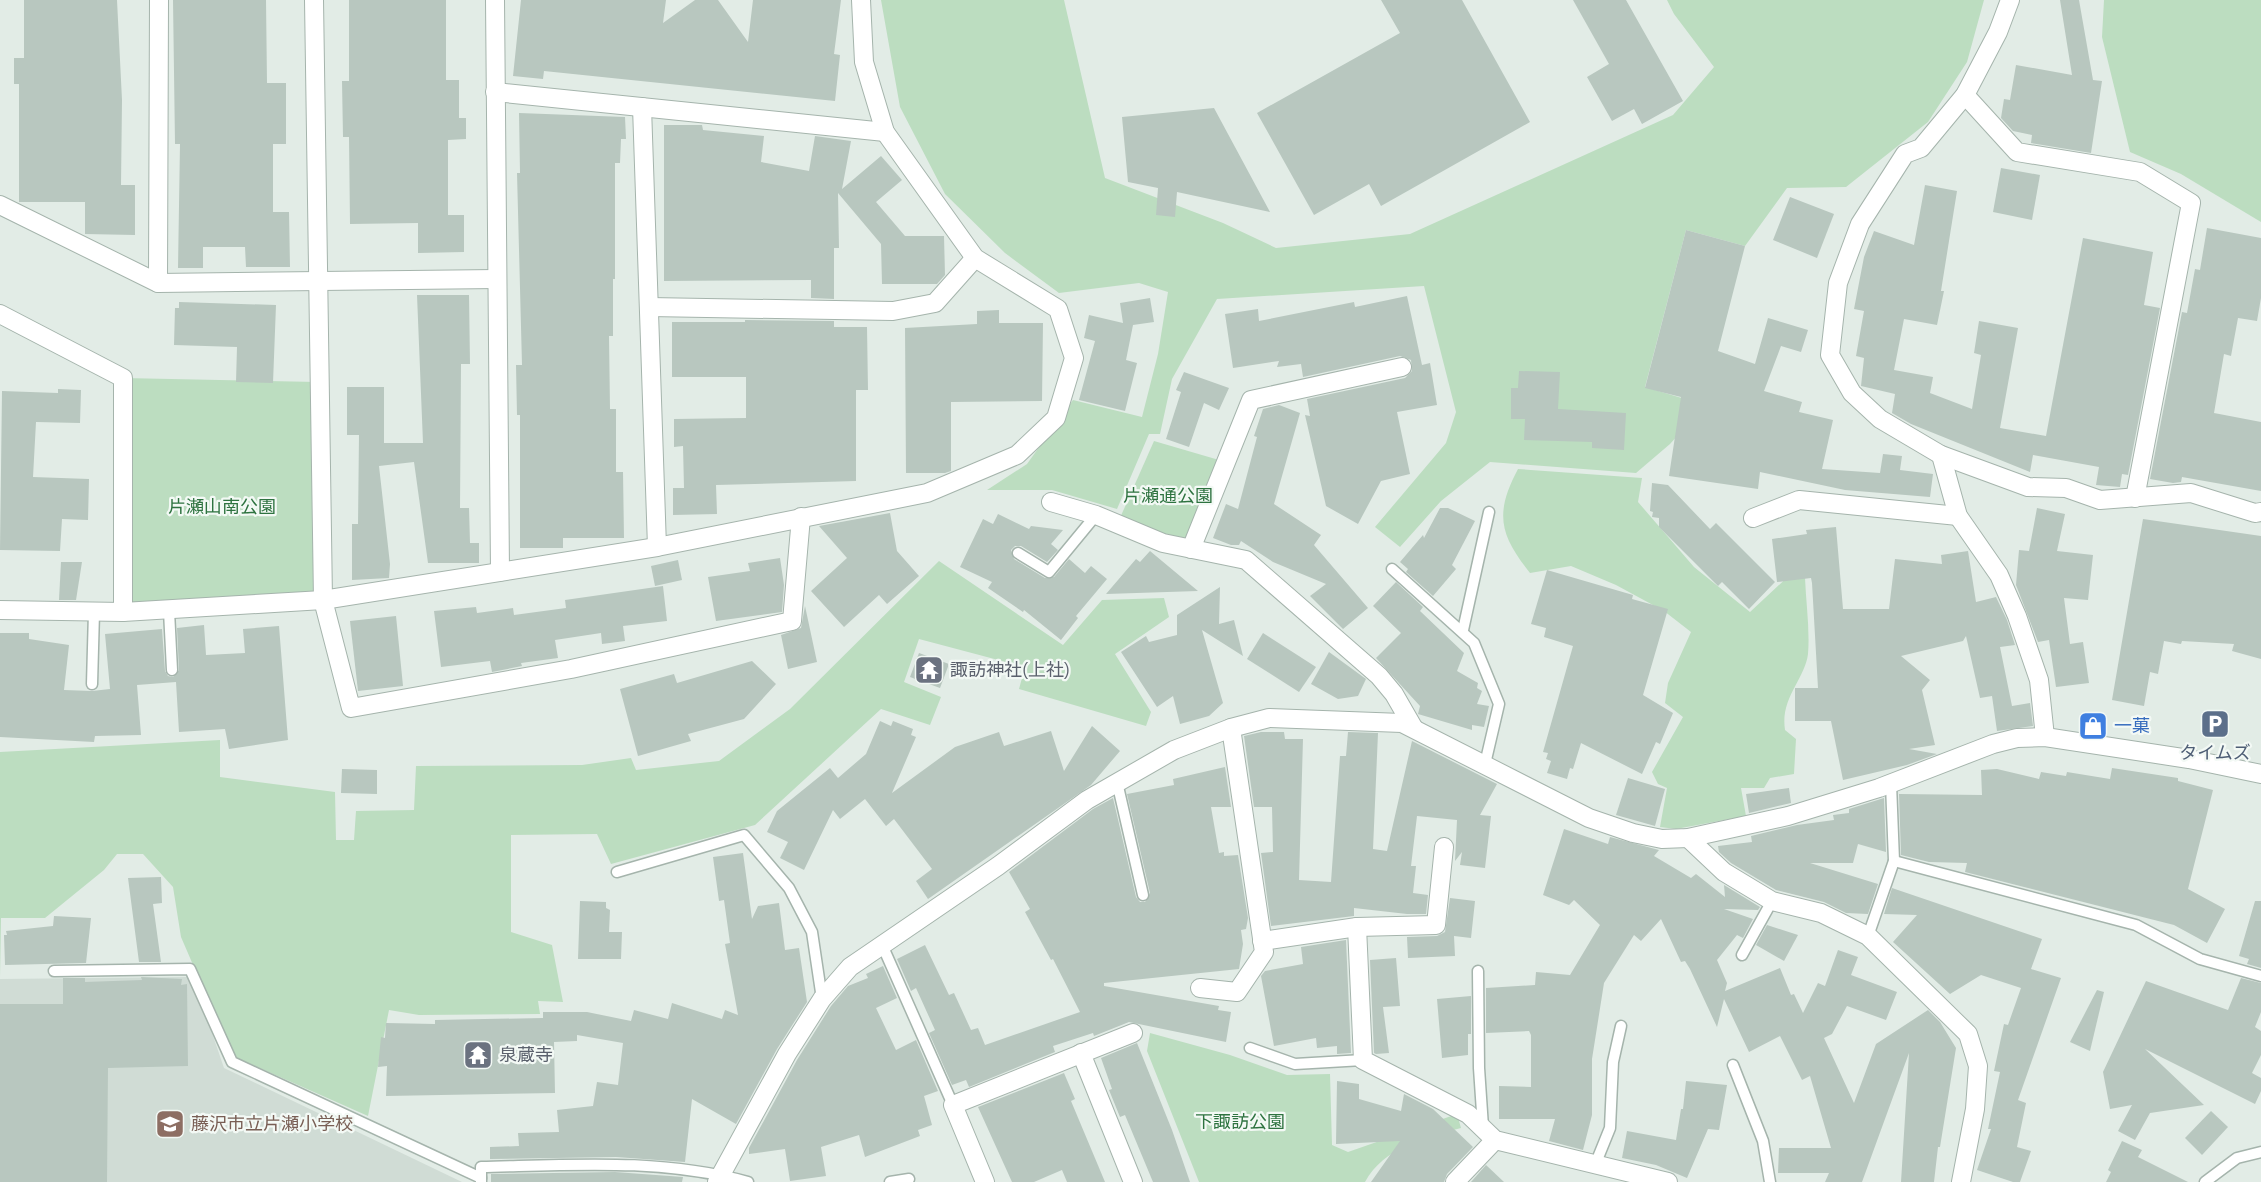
<svg xmlns="http://www.w3.org/2000/svg" width="2261" height="1182" viewBox="0 0 2261 1182" font-family="'IBM Plex Sans','Noto Sans JP',sans-serif">
<style>
.built{fill:#d0dcd5}
.green{fill:#bcddc0}
.building{fill:#b8c7bf}
.lines{fill:none;stroke-linecap:round;stroke-linejoin:round}
.service-casing{stroke:#a5b4ac;stroke-width:13}
.minor-casing{stroke:#a5b4ac;stroke-width:20}
.tertiary-casing{stroke:#a5b4ac;stroke-width:20}
.service{stroke:#fff;stroke-width:10}
.minor{stroke:#fff;stroke-width:18}
.tertiary{stroke:#fff;stroke-width:18}
.labels{text-anchor:middle;stroke-width:4.5;stroke-linejoin:round;paint-order:stroke}
.park-label{font-size:18px;fill:#2e7340;stroke:#f3f9f5}
.worship-label{font-size:18px;fill:#5b616d;stroke:#f3f9f5;text-anchor:start}
.shop-label{font-size:18px;fill:#366cbe;stroke:#f3f9f5;text-anchor:start}
.service-label{font-size:18px;fill:#4e5e75;stroke:#f3f9f5}
.education-label{font-size:18px;fill:#785e54;stroke:#f3f9f5;text-anchor:start}
</style>
<rect width="100%" height="100%" fill="#e2ece6"/>
<path class="built" d="M188 977 211 1030 224 1068 462 1182H0V979Z"/>
<g class="green">
<path d="M881 0H1064L1105 178 1223 223 1276 248 1410 234 1673 115 1714 67 1674 14 1667 0H1984L1967 62 1928 122 1846 187 1787 188 1745 246 1686 230 1645 387 1705 405 1670 444 1636 473 1490 462 1441 501 1400 547 1375 527 1446 443 1456 412 1424 286 1217 299 1172 379 1160 434H1149L1117 509 1052 490H987L1027 464 1073 400 1142 417 1158 354 1168 292 1139 283 1059 293 1005 253 945 194 900 107Z"/>
<path d="M2104 0H2261V222L2181 174 2130 152 2102 37Z"/>
<path d="M123 378 318 382 323 600 123 612Z"/>
<path d="M1154 441 1219 460 1187 541 1161 536 1120 518Z"/>
<path d="M1518 469 1642 478 1638 502 1694 567 1750 612 1793 572 1805 578C1806 603 1810 630 1808 654 1805 679 1780 698 1785 730L1796 739 1794 774 1770 778 1764 788H1741L1746 816 1676 829 1660 827 1667 788 1658 784 1652 772 1683 717 1665 703 1668 683 1691 632 1664 611 1616 585 1571 566 1530 573C1500 535 1494 514 1518 469Z"/>
<path d="M939 561 1063 645 1102 600 1164 598 1169 617 1115 654 1151 712 1146 726 1019 689 1025 667 919 639 904 682 941 697 930 725 881 709 755 825 611 864 597 834 511 835V932L552 945 563 1002 538 1001 540 1014 419 1015 389 1010 368 1116 237 1058 222 1032 181 937 173 887 143 854H117L104 870 45 918H1L0 978V752L220 740V777L335 792 336 840H354L356 811 414 810 416 766 582 765 631 758 636 770 719 761 790 709Z"/>
<path d="M1150 1033 1230 1055 1287 1075 1330 1074 1332 1145 1348 1152 1457 1114 1461 1128C1425 1138 1384 1147 1365 1182H1199L1147 1051Z"/>
</g>
<g class="building">
<path d="M24 0H117L122 100 121 185H135V235L85 234V202H19V84H14V58H24Z"/>
<path d="M173 0H266L267 83H286V144H273V212H289L290 267H246L245 247H203V268H178L180 144H175Z"/>
<path d="M349 0H446V80H459V118H466V139L448 140V215H464V252L418 253V223L350 224 349 137H343L342 81H349Z"/>
<path d="M521 0H666L663 23 695 0H718L748 42 753 0H841L834 54 840 55 835 101 544 71 543 79 513 76Z"/>
<path d="M1381 0H1462L1530 122 1381 206 1369 184 1314 215 1257 113 1400 33Z"/>
<path d="M1573 0H1626L1683 101 1642 124 1634 109 1612 121 1587 77 1609 64Z"/>
<path d="M2060 0H2079L2093 80 2102 81 2091 153 2031 143 2032 135 2013 131 2001 118 2004 99 2010 100 2016 65 2072 75Z"/>
<path d="M1214 108 1270 212 1177 192 1175 217 1156 215 1158 188 1128 182 1122 117Z"/>
<path d="M519 113 625 117 626 139H621L620 163H615V279H613V336H609L610 409H616V472H623L624 538H563V548H520V415H517L516 365H522L517 173H520Z"/>
<path d="M664 125H702L703 130 764 136 761 162 809 171 815 136 851 141 842 189 881 156 902 180 876 202 905 236H944L945 275 937 284H882L881 244 838 193 839 248H834V299L811 298V280L664 281Z"/>
<path d="M2001 168 2040 175 2032 220 1993 212Z"/>
<path d="M1925 185 1957 191 1941 291H1944L1937 325 1904 319 1894 370 1933 377 1930 393 1972 409 1981 355 1974 353 1979 321 2018 328 2000 428 2046 436 2083 238 2153 252 2144 305 2160 308 2128 475 2122 474 2120 487 2096 485 2099 467 2033 455 2030 472 1911 424 1892 413 1895 394 1861 386 1864 358 1856 356 1864 311 1854 309 1864 257 1874 231 1914 245Z"/>
<path d="M1790 197 1834 214 1817 258 1773 240Z"/>
<path d="M2207 228 2261 238V298L2257 321 2238 318 2231 356 2224 354 2214 413 2261 422V491L2182 477 2181 482 2173 483 2150 479 2182 312 2187 313 2195 269 2200 270Z"/>
<path d="M1686 230 1745 246 1718 351 1755 364 1768 318 1808 330 1801 352 1781 346 1764 391 1802 402 1799 412 1833 420 1822 469 1880 473 1883 454 1902 456 1900 470 1933 474 1930 497 1845 490 1760 472 1758 489 1669 476 1681 397 1645 388Z"/>
<path d="M417 295H469L470 364H461L460 508H469L470 543H479V563H428L414 462 379 466 390 564 389 578 352 580V524H358L359 435H347V387H384V443H423Z"/>
<path d="M1407 296 1422 365 1430 363 1437 405 1397 412 1410 474 1381 481 1358 524 1326 506 1305 415 1310 416 1307 399 1405 378 1412 371 1411 360 1400 356 1303 377 1301 364 1277 367 1279 361 1233 368 1225 314 1258 309 1259 321 1354 302 1355 307Z"/>
<path d="M1150 298 1154 322 1133 325 1126 360 1137 363 1125 411 1079 400 1095 341 1084 338 1089 315 1123 323 1120 303Z"/>
<path d="M179 302 276 305 273 383 236 382 237 347 174 345 175 308H179Z"/>
<path d="M999 310V323H1043L1042 401 951 402V471L945 473H906L905 328 977 324V311Z"/>
<path d="M745 320 834 321V327H867L868 390H856V481L716 485 717 514 673 515V488H684L683 446 674 447V419L746 418V377H672V322H745Z"/>
<path d="M1519 371 1560 372 1558 409 1626 413 1624 450 1592 448V442L1524 440 1525 419H1511V388H1518Z"/>
<path d="M1184 372 1229 388 1219 410 1204 403 1189 447 1166 439 1181 392 1176 390Z"/>
<path d="M58 389 81 390 80 423 36 422 33 477 89 479 88 520 62 519 60 551 0 550 2 391 58 393Z"/>
<path d="M1279 405 1300 413 1274 504 1321 535 1314 545 1368 608 1343 629 1310 596 1326 584 1273 562 1241 541 1239 545H1231L1213 538 1226 504 1238 509 1257 437 1254 436 1263 409Z"/>
<path d="M1652 483 1668 485 1710 529 1716 523 1775 582 1749 609 1722 582 1718 586 1659 527V518L1652 517 1653 512 1650 511Z"/>
<path d="M1440 508H1448L1475 521 1452 565 1456 569 1433 596 1406 572 1408 569 1400 562 1423 535 1424 538Z"/>
<path d="M2037 508 2065 514 2057 551 2093 555 2088 600 2064 598 2070 644 2083 642 2089 683 2056 687 2049 640 2038 642 2016 585 2019 550 2029 551Z"/>
<path d="M890 513 897 551 919 576 887 604 879 595 844 627 811 591 847 558 819 526Z"/>
<path d="M998 514 1029 529 1031 526 1063 530 1051 544 1058 550 1047 562 1021 546H1015L1011 550 1014 559 1045 578 1054 577 1069 559 1085 573 1091 566 1107 579 1076 616 1078 618 1061 640 1024 610 1023 612 988 588 992 582 960 567 983 519 993 524Z"/>
<path d="M2143 519 2261 536V659L2232 651 2234 644 2182 641 2181 644 2164 641 2158 674 2150 672 2144 706 2112 700Z"/>
<path d="M1836 527 1843 609H1889L1895 559 1942 564 1941 555 1968 551 1976 602 1996 597 2007 620 2015 645 2000 647 2012 706 2030 703 2033 726 1997 731 1992 696 1980 698 1966 636 1963 641 1901 656 1930 680 1922 690 1935 745 1909 749 1937 754 1907 765 1843 780 1831 721H1795V688H1818L1812 583 1811 578 1777 582 1772 539 1807 534 1806 530Z"/>
<path d="M1150 551 1198 591 1106 594 1136 559 1140 562Z"/>
<path d="M780 558 784 585 782 612 716 621 708 577 750 571 748 563Z"/>
<path d="M678 560 682 580 655 586 651 566Z"/>
<path d="M61 562H82L76 600H59Z"/>
<path d="M1547 570 1633 595 1632 599 1668 609 1643 695 1673 713 1660 744 1656 742 1642 774 1581 743 1573 769 1570 768 1567 779 1547 773 1551 761 1546 759 1548 753 1543 752 1573 646 1544 637 1546 628 1531 624Z"/>
<path d="M1396 582 1423 607 1420 611 1464 653 1457 671 1478 683 1477 688 1482 691 1477 704 1489 706 1484 727 1472 725V730L1418 714 1420 706 1376 658 1401 633 1373 606Z"/>
<path d="M663 586 667 621 623 626 625 641 602 644 601 633 555 640 558 658 521 663 522 666 492 672 490 661 441 667 434 611 476 607 477 613 513 608 514 615 566 608 565 600Z"/>
<path d="M1220 587 1219 624 1234 620 1243 656 1202 630 1223 703 1209 716 1180 724 1173 696 1157 707 1121 652 1146 636 1149 642 1177 635V615Z"/>
<path d="M805 606 817 662 788 669 781 635 801 628Z"/>
<path d="M396 616 403 686 358 691 350 621Z"/>
<path d="M204 625 206 655 245 653 243 629 279 626 288 740 229 749 225 729 179 732 176 682 137 685 141 735 95 736 94 742 0 737V633H29V639L69 645 64 690 92 691 110 689 105 634 162 629 165 671 168 676 173 677 179 670 177 628Z"/>
<path d="M1263 633 1316 667 1299 692 1247 659Z"/>
<path d="M1329 652 1366 679 1358 696 1338 699 1311 684Z"/>
<path d="M919 653 949 664 940 688 910 677Z"/>
<path d="M752 661 776 684 744 719 688 734 691 741 638 756 620 689 674 674 677 683Z"/>
<path d="M880 721 891 726 893 721 913 729 911 735 916 737 892 793 955 747 999 732 1004 746 1051 731 1064 771 1092 726 1120 751 1091 785 928 899 916 881 932 869 894 819 886 826 865 799 840 819 833 810 804 870 780 858 788 842 767 832 777 811 830 768 838 778 866 754Z"/>
<path d="M1261 732H1284L1285 739H1303L1299 880 1331 882 1340 756H1346L1348 732 1378 733 1373 849 1387 851 1412 741 1497 784 1480 815 1491 816 1485 868 1460 865 1462 852 1455 861 1457 820 1417 816 1411 866H1416L1413 893 1428 895 1426 914H1407L1354 908V916L1271 926 1261 853 1273 852 1272 807H1254L1244 736Z"/>
<path d="M1225 767 1231 807H1211L1219 853 1224 852V856L1238 855 1248 918 1246 929 1241 930 1243 944 1239 969 1104 983V986L1219 1006 1218 1010 1231 1012 1226 1042 1129 1022 1094 1036 1093 1033 1053 1046 1055 1052 969 1087 966 1080 952 1085 929 1033 935 1030 916 988 911 991 897 959 925 945 949 995 954 993 971 1030 978 1028 985 1045 1080 1012 1053 959 1051 960 1025 912 1030 909 1009 872 1093 809 1113 798 1136 897 1140 902H1145L1150 893 1127 794 1174 785 1173 779Z"/>
<path d="M2112 768 2178 778V781L2213 790 2188 889 2225 909 2207 943 2174 925 1965 872 1967 863 1929 862 1901 855 1899 794 1982 795 1981 770 1997 769 2039 779 2041 772 2066 776 2067 772 2110 779Z"/>
<path d="M342 769 377 770V794L341 793Z"/>
<path d="M1628 778 1665 789 1655 826 1616 815Z"/>
<path d="M1789 788 1791 803 1749 813 1746 794Z"/>
<path d="M1884 798 1886 852 1858 844 1853 863H1810L1878 884 1868 914 1846 913 1824 902 1776 890 1731 863 1719 852 1718 846 1752 842 1751 836 1797 825 1834 820 1833 815 1849 813V809Z"/>
<path d="M1564 829 1608 844 1610 837 1659 850 1654 856 1691 878 1696 874 1725 897 1724 885 1760 907 1758 910 1724 909 1753 919 1743 938 1737 935 1717 960 1727 983 1725 991 1780 968 1791 995 1794 994 1803 1013 1818 983 1825 986 1838 950 1858 957 1851 975 1897 992 1886 1020 1847 1006 1832 1034 1824 1038 1854 1103 1876 1044 1928 1010 1940 1022 1956 1048 1940 1147H1938L1934 1182H1901L1909 1053 1862 1182H1825L1829 1173H1778L1779 1148H1831L1810 1076 1802 1080 1780 1036 1749 1052 1724 999 1717 1027 1690 969 1685 961 1681 962 1661 919 1641 941 1634 935 1604 983 1592 1059V1115L1583 1150 1549 1141 1555 1119H1499V1086L1531 1087V1035L1529 1031 1486 1033V988L1535 985 1536 972 1570 975 1600 925 1574 900 1569 905 1543 895Z"/>
<path d="M743 853 752 919 758 906 779 903 785 950 799 948 807 1002 777 1049 736 1124 692 1099 685 1162 616 1157 490 1159V1147L519 1146 518 1133 559 1132 557 1110 593 1106 597 1082 618 1085 623 1043 577 1035V1041L554 1042 555 1093 386 1096 387 1066 378 1067 381 1037 385 1038 386 1023 435 1024V1020L543 1018V1012H587L631 1021 634 1010 668 1019 672 1003 722 1019 725 1010 738 1015 725 944 730 943 724 900 719 901 713 857Z"/>
<path d="M161 877 162 903 153 904 161 962H139L128 878Z"/>
<path d="M1892 888 2042 939 2031 969 2061 978 2018 1100 2026 1103 2017 1147 2031 1151 2020 1182H2013L1977 1170 1991 1129H1988L2000 1072 1994 1071 2004 1024 2008 1025 2021 988 1981 975 1950 994 1893 942 1917 915 1884 914Z"/>
<path d="M1450 898 1475 901 1471 938 1454 936 1455 956 1408 958 1407 937 1437 936 1445 932Z"/>
<path d="M580 901 606 902V908L610 910 609 932H622L621 959H578Z"/>
<path d="M2255 901H2261V968L2247 964 2249 959 2239 956Z"/>
<path d="M54 916 91 918 86 963 5 965 4 935H7L6 931 53 926Z"/>
<path d="M1767 925 1798 935 1784 961 1756 945Z"/>
<path d="M1346 940 1351 1053 1337 1054V1046L1317 1048 1316 1038 1274 1046 1261 976 1265 971 1303 964 1301 947Z"/>
<path d="M1396 958 1400 1006 1383 1007 1389 1053 1376 1054 1374 1053 1370 960Z"/>
<path d="M883 966 897 998 876 1008 896 1050 916 1040 938 1091 924 1096 932 1125 918 1130 920 1136 865 1157 859 1135 821 1147 826 1176 790 1181 785 1149 749 1154V1148L797 1060 831 1006 848 986 868 978 866 974Z"/>
<path d="M141 977 182 979 181 985 187 984 188 1066 108 1068 107 1182H0V1004H63V978H85V982L142 980Z"/>
<path d="M2241 978 2261 983V1012L2255 1027 2261 1031V1055L2252 1073 2261 1078V1091L2255 1104 2145 1049 2204 1105 2150 1113 2135 1140 2118 1131 2132 1105 2110 1109 2103 1072 2146 981 2228 1010Z"/>
<path d="M2097 990 2104 992 2090 1051 2070 1042Z"/>
<path d="M1471 996V1034H1468V1055L1442 1058 1437 999Z"/>
<path d="M1137 1043 1172 1130 1190 1182H1153L1125 1115 1120 1117 1109 1090 1112 1089 1101 1058Z"/>
<path d="M1064 1073 1075 1099 1071 1101 1105 1182H1067L1062 1170 1034 1182H1012L978 1107Z"/>
<path d="M1337 1081 1359 1084V1099L1401 1111 1404 1094 1433 1109 1473 1147 1447 1174 1444 1182H1371L1400 1141 1336 1144Z"/>
<path d="M1686 1081 1727 1085 1719 1130 1708 1129 1687 1178 1656 1165 1622 1158 1627 1131 1676 1140 1681 1109H1683Z"/>
<path d="M2211 1111 2228 1127 2202 1155 2185 1138Z"/>
<path d="M2122 1141 2142 1150 2138 1157 2188 1182H2106L2111 1172 2108 1170Z"/>
<path d="M1486 1165 1504 1182H1471Z"/>
<path d="M615 1172 683 1177 682 1182H491V1174Z"/>
</g>
<g class="lines">
<g class="service-casing">
<g id="service">
<path d="M1018 553 1049 572 1096 515"/>
<path d="M1392 569 1474 643 1499 704 1485 764"/>
<path d="M169 611 172 670"/>
<path d="M1463 630 1489 512"/>
<path d="M92 684 94 612"/>
<path d="M1117 782 1143 895"/>
<path d="M1894 861 2136 925 2200 959 2261 976"/>
<path d="M617 872 744 835 789 888 812 932 822 999"/>
<path d="M1868 936 1894 861 1891 784"/>
<path d="M883 947 953 1105"/>
<path d="M1742 955 1772 901"/>
<path d="M54 971 190 969 232 1062 481 1178V1182"/>
<path d="M1478 971 1479 1068 1483 1127"/>
<path d="M1250 1048 1295 1064 1363 1060"/>
<path d="M1733 1065 1763 1141 1770 1182"/>
<path d="M1595 1165 1610 1128 1613 1062 1621 1026"/>
<path d="M481 1178V1167C571 1165 661 1158 748 1182"/>
<path d="M890 1182 909 1179"/>
<path d="M2205 1182 2237 1158 2261 1152"/>
</g>
</g>
<g class="minor-casing">
<g id="minor">
<path d="M495 0 500 572"/>
<path d="M2010 0 1998 32 1965 95 1921 148 1905 154 1860 224 1838 283 1830 355 1852 393 1880 419 1941 455 2028 487 2066 488 2100 500 2191 493 2255 513 2261 512"/>
<path d="M495 92 885 132"/>
<path d="M1965 95 2017 152 2140 172 2191 203 2135 498"/>
<path d="M642 107 657 547"/>
<path d="M0 205 158 283 497 279"/>
<path d="M158 283 159 0"/>
<path d="M649 307 893 311 935 303 975 258"/>
<path d="M0 314 123 378V612"/>
<path d="M1941 455 1958 516 1999 575 2017 616 2039 680 2045 737"/>
<path d="M1051 502 1096 515 1163 543 1246 560 1379 676 1394 694 1413 727"/>
<path d="M1753 518 1799 500 1958 516"/>
<path d="M1191 549 1251 400 1402 367"/>
<path d="M323 600 351 708 571 669 792 621 801 517"/>
<path d="M0 610 123 612 323 600 657 547 927 493 1017 455 1056 418 1074 358 1058 309 975 258 885 132 864 62 861 0"/>
<path d="M1688 838 1724 872 1772 901 1821 913 1868 936 1968 1034 1978 1066 1975 1109 1961 1182"/>
<path d="M1357 927 1363 1060 1468 1114 1495 1140 1668 1182"/>
<path d="M1262 941 1357 927 1436 925 1444 847"/>
<path d="M1200 988 1237 992 1264 952 1231 728"/>
<path d="M1081 1053 1133 1182"/>
<path d="M717 1182 787 1054 822 999 850 967 998 866 1087 800 1174 750 1231 728 1269 718 1402 723 1589 818 1633 833 1662 839 1688 838 1788 816 1879 788 1993 744 2017 738 2045 737 2189 759 2261 774"/>
<path d="M985 1182 953 1105 1133 1033"/>
<path d="M1455 1182 1495 1140"/>
</g>
</g>
<g class="tertiary-casing">
<path id="tertiary" d="M314 0 323 600"/>
</g>
<use href="#service" class="service"/>
<use href="#minor" class="minor"/>
<use href="#tertiary" class="tertiary"/>
</g>
<defs>
<g id="temple-square" transform="scale(1.5)"><rect x="-9" y="-9" width="18" height="18" rx="4" fill="#6b7280" stroke="#f3f9f5"/><path d="M0-6L5-2H3V0L6.5 2.5H4V6H1.5V3h-3V6H-4V2.5H-6.5L-3 0V-2H-5Z" fill="#fff"/></g>
<g id="parking-square" transform="scale(1.5)"><rect x="-9" y="-9" width="18" height="18" rx="4" fill="#5c6f8a" stroke="#f3f9f5"/><path d="M-3.5-5.5H1a3.5 3.5 0 0 1 0 7H-1V5.5H-3.5ZM-1-3.4V-.6H.8a1.4 1.4 0 0 0 0-2.8Z" fill="#fff"/></g>
<g id="shop-square" transform="scale(1.5)"><rect x="-9" y="-9" width="18" height="18" rx="4" fill="#3f7fe0" stroke="#f3f9f5"/><path d="M-5-2.5h2.3a2.7 3.5 0 0 1 5.4 0H5L5.5 6h-11ZM-1.5-2.5h3a1.5 2.3 0 0 0-3 0Z" fill="#fff"/></g>
<g id="school-square" transform="scale(1.5)"><rect x="-9" y="-9" width="18" height="18" rx="4" fill="#8d6e63" stroke="#f3f9f5"/><path d="M0-5L7-2L0 1L-7-2ZM-4 1L0 2.5L4 1V4Q0 6-4 4Z" fill="#fff"/></g>
</defs>
<g fill-rule="evenodd">
<use href="#temple-square" x="929" y="670"/>
<use href="#parking-square" x="2215" y="724"/>
<use href="#shop-square" x="2093" y="726"/>
<use href="#temple-square" x="478" y="1055"/>
<use href="#school-square" x="170" y="1124"/>
</g>
<g class="labels">
<g class="park-label">
<text x="1168" y="502">片瀬通公園</text>
<text x="222" y="513">片瀬山南公園</text>
<text x="1240" y="1128">下諏訪公園</text>
</g>
<g class="worship-label">
<text x="950" y="676">諏訪神社(上社)</text>
<text x="499" y="1061">泉蔵寺</text>
</g>
<g class="shop-label">
<text x="2114" y="732">一菓</text>
</g>
<g class="service-label">
<text x="2215" y="759">タイムズ</text>
</g>
<g class="education-label">
<text x="191" y="1130">藤沢市立片瀬小学校</text>
</g>
</g>
</svg>
